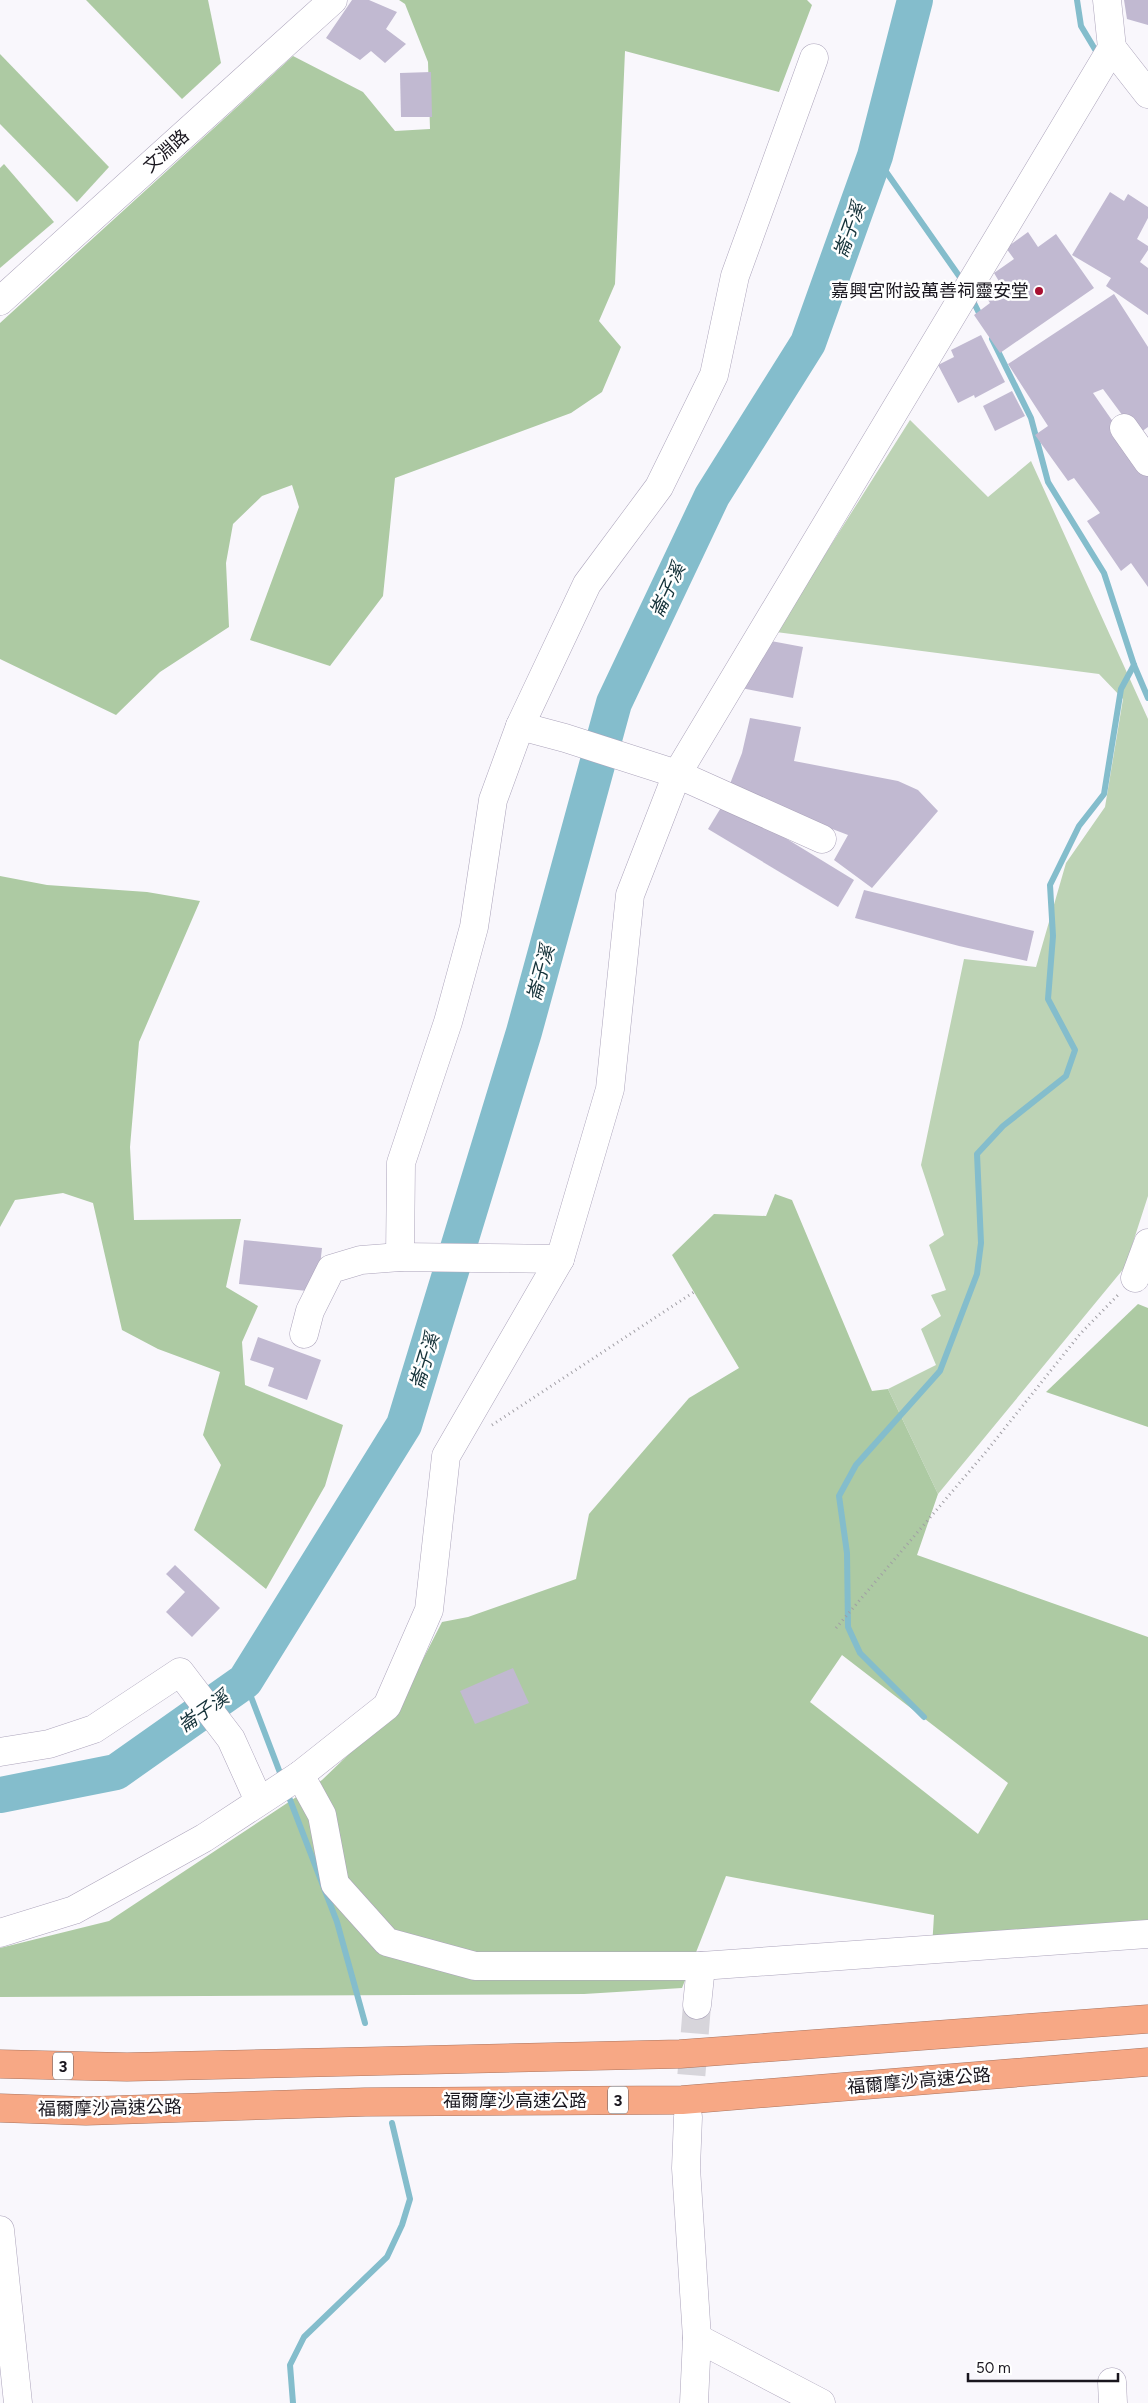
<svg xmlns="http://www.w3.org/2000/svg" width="1148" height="2403" viewBox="0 0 1148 2403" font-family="Figtree,'Noto Sans TC',sans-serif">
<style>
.green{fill:#bdd3b5}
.forest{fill:#adcaa3;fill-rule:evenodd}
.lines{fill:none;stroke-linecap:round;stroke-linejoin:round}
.stream{stroke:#84bdcc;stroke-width:6}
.river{stroke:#84bdcc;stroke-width:36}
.building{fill:#c1b9d1}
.minor-tunnel{stroke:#d7d5db;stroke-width:28;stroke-dasharray:28 14;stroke-linecap:butt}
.minor-casing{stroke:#aca4bb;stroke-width:29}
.highway-casing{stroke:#a97561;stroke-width:29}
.path{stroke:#a09ea4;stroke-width:3;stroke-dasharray:1 4;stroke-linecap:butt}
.minor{stroke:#fff;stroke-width:28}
.highway{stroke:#f7a885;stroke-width:28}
.poi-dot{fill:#a81031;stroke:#fff;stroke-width:2}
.labels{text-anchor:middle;stroke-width:5;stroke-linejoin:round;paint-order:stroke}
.shield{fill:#fff;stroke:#5e5c62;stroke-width:1}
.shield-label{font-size:16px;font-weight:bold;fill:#19161e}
.street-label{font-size:18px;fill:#19161e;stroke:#fff}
.poi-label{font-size:18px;fill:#19161e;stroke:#fff;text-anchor:end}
.water-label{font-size:19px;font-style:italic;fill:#153239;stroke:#fff}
</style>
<rect width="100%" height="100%" fill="#f9f7fc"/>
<path class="green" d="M910 420 988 497 1031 461 1148 719V1196L1125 1267 938 1494 888 1389 936 1365 921 1329 941 1316 931 1295 946 1290 929 1245 944 1235 921 1165 964 959 1036 967 1066 863 1105 807 1123 699 1099 674 776 632Z"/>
<g class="forest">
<path d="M86 0H208L221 63 182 99Z"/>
<path d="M399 0H807L812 5 779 92 625 51 615 284 599 321 621 347 602 392 571 413 395 478 383 596 330 666 250 640 299 507 292 485 262 496 233 524 226 563 229 627 160 672 116 715 0 659V323L293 56 363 92 395 131 430 129 428 62 405 4Z"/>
<path d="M0 54 109 167 77 202 0 124Z"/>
<path d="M4 164 54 222 0 268V168Z"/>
<path d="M0 876 47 885 147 892 200 901 139 1042 130 1147 134 1220 241 1219 226 1287 258 1306 242 1342 245 1385 343 1425 325 1486 266 1589 194 1530 221 1465 203 1435 220 1372 158 1349 122 1330 93 1203 63 1193 15 1200 0 1227Z"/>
<path d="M775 1194 792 1200 872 1391 888 1389 938 1494 917 1555 1148 1637V1925L932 1948 934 1915 726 1876 682 1988 584 1994 0 1997V1948L109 1921 322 1780 399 1706 442 1622 468 1617 576 1579 589 1514 689 1398 739 1368 672 1255 714 1214 766 1216ZM842 1655 1008 1783 978 1834 810 1702Z"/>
<path d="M1138 1304 1148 1308V1427L1046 1392Z"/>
</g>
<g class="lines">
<g class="stream">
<path d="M1077 0 1081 26 1099 56"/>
<path d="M875 156 964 283"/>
<path d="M972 299 982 319"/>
<path d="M992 339 1031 418 1048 482 1104 573 1134 665 1148 698"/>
<path d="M245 1681 282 1778"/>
<path d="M924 1717 860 1653 848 1627 847 1553 839 1496 856 1465 940 1371 977 1274 981 1243 977 1154 1003 1126 1066 1076 1075 1050 1048 999 1053 936 1050 885 1079 826 1104 794 1121 689 1134 665"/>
<path d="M287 1792 337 1922 365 2023"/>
<path d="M293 2403 290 2365 304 2337 387 2257 402 2225 410 2199 392 2123"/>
</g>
<path class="river" d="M0 1795 116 1772 245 1681 404 1425 524 1032 614 703 712 496 808 343 875 156 915 0"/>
</g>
<g class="building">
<path d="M352 0H369L397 12 386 29 406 44 385 63 371 51 360 60 326 38Z"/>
<path d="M1124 0H1148V25L1127 19Z"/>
<path d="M431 72 432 117H401L400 73Z"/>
<path d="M1110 192 1124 201 1128 194 1148 207V218L1137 239 1148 246V250L1140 262 1148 268V315L1106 286 1111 278 1072 255Z"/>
<path d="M1028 232 1038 247 1056 234 1094 288 1000 353 974 315 990 303 984 294 1000 283 994 273 1014 259 1006 248Z"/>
<path d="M1114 294 1148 347V427L1137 435 1103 389 1093 393 1148 472V587L1131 563 1121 571 1087 521 1100 513 1074 478 1068 481 1035 435 1048 426 1008 364Z"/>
<path d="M981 335 1005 382 975 398 974 395 958 403 938 365 954 357 951 350Z"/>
<path d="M1012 391 1025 416 995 431 983 406Z"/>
<path d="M771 641 803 647 793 698 741 688Z"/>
<path d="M750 718 801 727 794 761 898 781 918 790 938 811 872 888 834 860 848 835 728 789 742 753Z"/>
<path d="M725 801 854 880 838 907 708 829Z"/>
<path d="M864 890 1034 931 1027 961 959 946 855 918Z"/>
<path d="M244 1240 322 1248 317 1292 239 1284Z"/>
<path d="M258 1337 321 1360 307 1400 268 1386 274 1368 250 1360Z"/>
<path d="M175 1565 220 1608 192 1637 166 1612 185 1592 166 1574Z"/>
<path d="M513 1668 529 1703 475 1724 460 1691Z"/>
</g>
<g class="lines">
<path class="minor-tunnel" d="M688 2117 697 2005"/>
<g class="minor-casing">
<g id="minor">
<path d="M1112 48 1148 94"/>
<path d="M814 58 735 276 714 375 659 487 587 584 520 726 565 738 677 774 822 839"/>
<path d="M0 301 333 0"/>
<path d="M1124 428 1148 462"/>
<path d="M400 1257 401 1163 448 1022 474 927 493 800 520 726"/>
<path d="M1135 1278 1148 1243"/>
<path d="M304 1334 310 1311 331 1269 361 1260 400 1257 560 1259"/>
<path d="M0 1752 49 1744 94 1729 180 1672 231 1739 259 1801"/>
<path d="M300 1775 322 1815 335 1884 387 1942 475 1966H701L1148 1934"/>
<path d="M0 1933 74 1910 204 1838 300 1775 387 1706 429 1610 446 1456 560 1259 610 1089 630 895 677 774 1112 48 1107 0"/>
<path d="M697 2005 701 1966"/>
<path d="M688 2117 686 2168 697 2338 694 2403"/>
<path d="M0 2230 18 2403"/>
<path d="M697 2338 821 2403"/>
<path d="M1112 2382 1113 2403"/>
</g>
</g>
<g class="highway-casing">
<g id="highway">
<path d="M0 2064 127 2067 680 2054 1148 2019"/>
<path d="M0 2108 86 2111 365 2102 682 2100 1148 2062"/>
</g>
</g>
<g class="path">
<path d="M492 1425 694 1292"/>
<path d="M836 1628 985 1453 1080 1334 1119 1294"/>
</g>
<use href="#minor" class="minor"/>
<use href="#highway" class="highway"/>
</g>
<circle class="poi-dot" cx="1039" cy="291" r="5"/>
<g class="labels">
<g class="shield">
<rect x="53" y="2052.5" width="20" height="27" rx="4"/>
<rect x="608" y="2086.5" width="20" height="27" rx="4"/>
</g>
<g class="shield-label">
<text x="63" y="2072">3</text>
<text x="618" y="2106">3</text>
</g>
<g class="street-label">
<text transform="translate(166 151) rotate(-42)" y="6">文淵路</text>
<text transform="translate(919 2081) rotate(-5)" y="6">福爾摩沙高速公路</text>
<text x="515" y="2107">福爾摩沙高速公路</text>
<text transform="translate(110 2108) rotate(-1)" y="6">福爾摩沙高速公路</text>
</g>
<g class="poi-label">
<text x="1029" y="297">嘉興宮附設萬善祠靈安堂</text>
</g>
<g class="water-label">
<text transform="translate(849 230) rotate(-70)" y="7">崙子溪</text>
<text transform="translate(667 590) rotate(-65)" y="7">崙子溪</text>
<text transform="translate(540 973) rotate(-75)" y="7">崙子溪</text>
<text transform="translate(424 1361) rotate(-73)" y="7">崙子溪</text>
<text transform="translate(203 1711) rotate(-35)" y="7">崙子溪</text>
</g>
</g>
<path d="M968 2373v8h150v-8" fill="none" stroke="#19161e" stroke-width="2.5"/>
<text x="976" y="2373" font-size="15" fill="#19161e" stroke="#ffffff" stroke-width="4" paint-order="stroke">50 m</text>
</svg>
